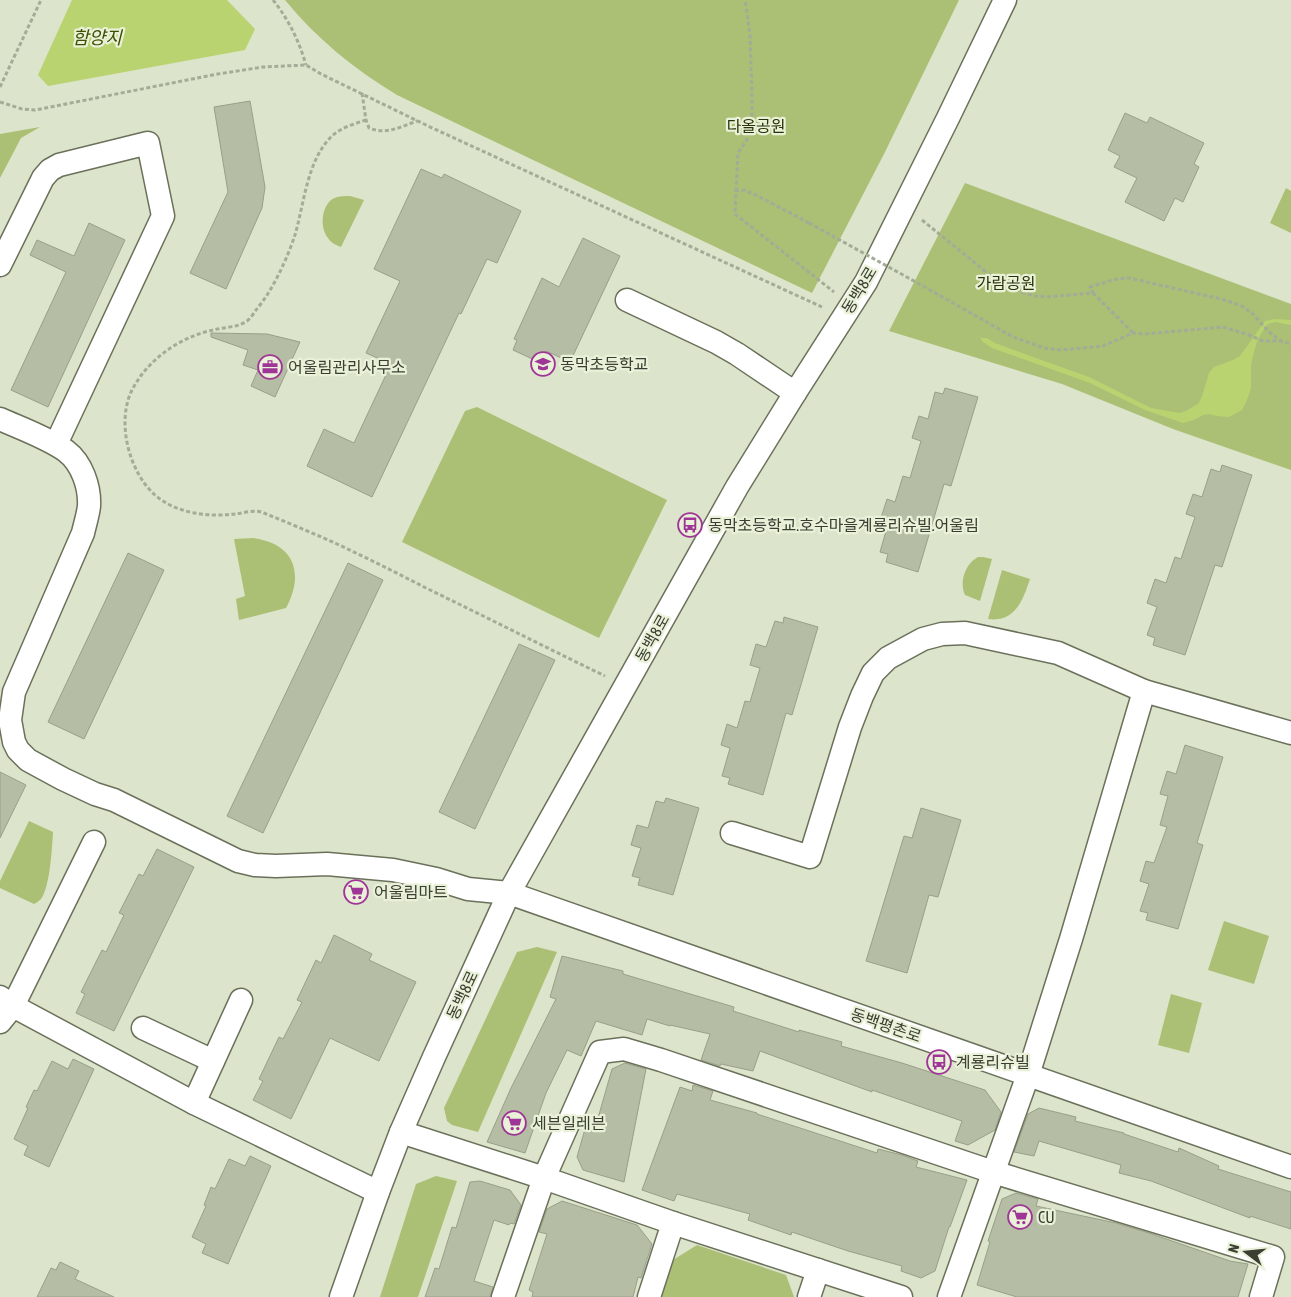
<svg xmlns="http://www.w3.org/2000/svg" width="1291" height="1297" viewBox="0 0 1291 1297" font-family="'Asap Condensed','Noto Sans KR',sans-serif">
<style>
.green{fill:#abc074}
.water{fill:#b9d370}
.building{fill:#b5bda4;stroke:#99a088}
.lines{fill:none;stroke-linecap:round;stroke-linejoin:round}
.minor-casing{stroke:#6a715a;stroke-width:25}
.path{stroke:#a4ab97;stroke-width:3;stroke-dasharray:4 2.5;stroke-linecap:butt}
.minor{stroke:#fff;stroke-width:22}
.path-bridge{stroke:#a4ab97;stroke-width:3;stroke-dasharray:4 2.5;stroke-linecap:butt}
.labels{text-anchor:middle;stroke-width:4.5;stroke-linejoin:round;paint-order:stroke}
.park-label{font-size:16px;fill:#293208;stroke:#e9f2d8}
.street-label{font-size:16px;fill:#3a3e33;stroke:#e9f2d8}
.poi-label{font-size:16px;fill:#3a3e33;stroke:#e9f2d8;text-anchor:start}
.water-label{font-size:18px;font-style:italic;fill:#3f4e01;stroke:#e9f2d8}
</style>
<rect width="100%" height="100%" fill="#dce4cb"/>
<g class="green">
<path d="M285 0H959L884 154 812 293 397 95C354 69 317 39 285 0Z"/>
<path d="M40 127 21 138 0 178V134Z"/>
<path d="M965 183 1291 304V470L1173 429 1062 384 889 331Z"/>
<path d="M1286 188 1291 191V233L1270 223Z"/>
<path d="M350 196 364 200 341 247C336 245 331 243 328 238 320 228 321 209 331 200 336 196 344 196 350 196Z"/>
<path d="M477 407 667 500 599 638 402 542 465 411Z"/>
<path d="M253 538C294 543 305 573 286 608L239 620 236 599 245 596 234 539Z"/>
<path d="M978 557H983L992 559 980 601 965 595C959 582 965 564 978 557Z"/>
<path d="M1002 570 1030 579C1023 600 1015 623 988 619Z"/>
<path d="M29 821 53 832C52 848 50 887 41 899 40 900 35 904 34 904L0 888V881Z"/>
<path d="M1224 921 1269 936 1254 984 1208 970Z"/>
<path d="M537 947 557 952 478 1132 452 1125 447 1121 444 1108 517 952Z"/>
<path d="M1171 994 1202 1003 1189 1053 1158 1045Z"/>
<path d="M436 1176 457 1181 418 1297H380L416 1184Z"/>
<path d="M697 1245 786 1275 794 1297H661L673 1260Z"/>
</g>
<g class="water">
<path d="M72 0H227L255 29 245 50 48 86 38 75Z"/>
<path d="M1274 319 1291 320V325L1275 322 1268 324 1262 332 1257 341 1253 356 1251 365V388L1247 400 1242 410 1229 417 1217 416 1208 414 1203 415 1194 420 1183 423 1145 410 1090 383 992 348 983 342 980 338H987L995 343 1022 353 1089 377 1151 408 1180 413 1186 411 1199 403 1202 396 1209 373 1214 367 1233 360 1240 356 1265 321Z"/>
</g>
<g class="building">
<path d="M250 101 265 187 262 208 226 289 190 273 228 192 214 107Z"/>
<path d="M1125 113 1147 123 1150 117 1204 143 1194 164 1199 167 1183 202 1175 198 1164 221 1125 202 1137 178 1114 167 1120 156 1108 150Z"/>
<path d="M421 169 442 178 444 174 521 211 497 263 487 259 461 314 459 313 372 497 307 466 324 429 354 443 391 364 366 353 400 281 374 269Z"/>
<path d="M89 223 125 240 48 407 11 390 66 272 30 255 37 240 74 256Z"/>
<path d="M583 238 620 256 570 362 546 351 541 363 513 350 517 340 514 339 542 278 559 287Z"/>
<path d="M211 333 267 334 300 342 275 397 251 386 258 370 243 365 248 350 211 337Z"/>
<path d="M945 388 978 397 951 486 944 484 918 572 886 562 888 554 880 552 888 524 880 521 887 499 895 502 903 476 910 478 921 441 912 438 919 416 928 419 935 392 943 394Z"/>
<path d="M1222 465 1252 475 1222 567 1215 565 1185 655 1153 645 1155 638 1147 635 1157 607 1147 603 1155 579 1166 583 1175 557 1181 559 1195 517 1186 514 1193 494 1202 497 1211 469 1220 472Z"/>
<path d="M128 553 164 570 84 739 48 722Z"/>
<path d="M348 563 383 580 263 833 227 816Z"/>
<path d="M784 617 818 627 792 715 786 713 763 795 728 784 730 778 722 776 730 748 721 745 727 724 737 728 745 701 750 702 760 668 750 665 756 644 766 647 775 621 783 623Z"/>
<path d="M519 644 555 660 475 829 439 812Z"/>
<path d="M1185 745 1223 757 1197 843 1203 845 1178 929 1146 920 1148 913 1140 911 1149 884 1140 881 1146 861 1154 863 1167 827 1160 825 1168 796 1160 794 1167 771 1176 774Z"/>
<path d="M0 772 26 785 0 838Z"/>
<path d="M666 798 699 808 673 895 638 885 640 878 632 876 641 848 631 845 637 825 648 828 656 801 664 803Z"/>
<path d="M921 808 961 820 938 897 929 895 907 973 866 961 904 836 912 838Z"/>
<path d="M157 849 194 867 114 1031 76 1013 85 994 81 992 102 950 106 952 124 915 119 913 139 874 143 876Z"/>
<path d="M334 935 372 954 369 960 416 982 379 1061 330 1038 291 1119 253 1100 263 1081 259 1079 279 1037 283 1039 302 1002 297 1000 316 960 321 963Z"/>
<path d="M562 956 623 971V974L734 1007 733 1011 799 1032V1030L842 1042 841 1046 902 1063 985 1090 1001 1112 995 1130 968 1145 955 1141 962 1121 872 1090V1092L760 1051 753 1071 721 1064 720 1066 701 1060 710 1034 670 1025V1026L647 1019 642 1035 596 1021 581 1056 567 1050 546 1093 525 1153 487 1142 511 1088 556 999 550 997Z"/>
<path d="M73 1059 94 1069 49 1167 24 1155 28 1146 14 1139 28 1108 26 1107 34 1090 37 1091 52 1061 68 1069Z"/>
<path d="M625 1063 646 1069 624 1182 583 1170 577 1157 585 1129 594 1132 612 1069Z"/>
<path d="M693 1085 713 1091 710 1100 757 1113V1114L877 1153 878 1149 902 1155 918 1161 916 1167 967 1180 950 1227H949L935 1271 921 1278 901 1271 902 1266 848 1251 792 1232 791 1235 748 1220 750 1214 677 1194 674 1201 642 1190 680 1087 692 1091Z"/>
<path d="M1039 1108 1076 1117 1075 1121 1124 1133V1134L1178 1152 1179 1148 1219 1166 1218 1169 1291 1192V1229L1250 1216V1218L1151 1181 1119 1173 1121 1165 1039 1141 1034 1156 1014 1152 1028 1114Z"/>
<path d="M250 1156 271 1166 228 1264 202 1253 206 1244 192 1237 206 1206 204 1205 211 1187 215 1189 229 1159 245 1166Z"/>
<path d="M480 1181 510 1190 521 1205 514 1224 510 1223 509 1225 494 1220 474 1281 493 1287 490 1297H425L435 1268 439 1269 452 1227 456 1228 470 1182Z"/>
<path d="M1016 1193 1038 1199 1036 1206 1116 1223 1149 1233 1230 1261 1248 1264 1238 1297H1017L977 1285 990 1242 988 1241 1002 1199Z"/>
<path d="M562 1201 637 1225 652 1244 641 1278 638 1277 633 1297H532L533 1292 529 1290 547 1234 539 1232 547 1209Z"/>
<path d="M60 1262 79 1271 75 1279 114 1297H37L51 1268 56 1270Z"/>
</g>
<g class="lines">
<g class="minor-casing">
<g id="minor">
<path d="M0 265 43 178 50 170 59 165 148 143 163 216 56 444"/>
<path d="M627 300 716 342 737 354 795 393"/>
<path d="M0 419C20 428 48 438 66 451 82 463 90 487 89 506 88 515 85 524 83 533L14 692 10 720 14 742 18 750 28 760 63 779 95 794 114 800 238 861 255 865 276 866 327 864 393 870 436 879 468 889 509 893 1291 1167"/>
<path d="M732 833 810 857 850 727 862 696 873 673 888 658 923 639 942 634 965 633 1058 653 1144 691 1291 733"/>
<path d="M0 997 13 1006 194 1103 378 1192"/>
<path d="M0 1022 13 1006 94 842"/>
<path d="M143 1028 213 1061"/>
<path d="M194 1103 241 1000"/>
<path d="M401 1132 544 1178 673 1223 901 1297"/>
<path d="M341 1297 378 1192 401 1132 434 1057 509 893 737 487 795 393 866 282 948 118 1005 0"/>
<path d="M503 1297 544 1178 600 1052 624 1049 661 1060 993 1172 1273 1257 1261 1297"/>
<path d="M649 1297 673 1223"/>
<path d="M809 1297 818 1270"/>
<path d="M949 1297 1028 1075 1071 939 1144 691"/>
</g>
</g>
<g class="path">
<path d="M273 0C289 20 299 41 306 65"/>
<path d="M0 87 41 0"/>
<path d="M362 93 366 120 369 128C387 135 400 127 417 121"/>
<path d="M0 102 22 109 35 110 218 74 263 67 306 65 321 74 428 126 822 307"/>
<path d="M366 120C354 124 339 128 330 138 307 162 304 204 295 235 287 259 273 290 256 310 254 313 250 319 247 321 237 328 224 327 213 330 180 337 148 359 132 390 116 422 129 472 155 495 177 514 208 517 235 514 244 513 255 509 264 513 288 523 313 533 337 544 367 558 397 573 426 588 486 617 545 647 605 676"/>
<path d="M736 191 738 153 748 138 752 118V94L750 35 745 0"/>
<path d="M922 220 991 276 1006 284 1022 292 1034 296 1047 297 1093 293 1090 287C1103 283 1115 278 1129 278L1221 299 1240 305 1252 313 1269 332 1281 341"/>
<path d="M809 223 756 195 744 190 736 191 735 214 834 292"/>
<path d="M923 286 1013 337 1044 348 1062 350 1103 346 1133 333 1144 334 1223 327 1249 335 1263 341H1281L1291 344"/>
<path d="M1093 293 1133 333"/>
</g>
<use href="#minor" class="minor"/>
<path class="path-bridge" d="M809 223 923 286"/>
</g>
<defs>
<g id="school-ring" transform="scale(1.25)"><circle r="9.5" fill="#e9f2d8" stroke="#9f3596" stroke-width="1.5"/><path d="M0-5L7-2L0 1L-7-2ZM-4 1L0 2.5L4 1V4Q0 6-4 4Z" fill="#9f3596"/></g>
<g id="office-ring" transform="scale(1.25)"><circle r="9.5" fill="#e9f2d8" stroke="#9f3596" stroke-width="1.5"/><path d="M-6-3h4V-5.5h4V-3h4V5H-6ZM-1-4.5V-3h2v-1.5ZM-6 0V1H6V0Z" fill="#9f3596"/></g>
<g id="bus-ring" transform="scale(1.25)"><circle r="9.5" fill="#e9f2d8" stroke="#9f3596" stroke-width="1.5"/><path d="M-5-6H5V4H4V6H2V4H-2V6H-4V4H-5ZM-3.5-4V0h7V-4ZM-3.5 1.2v1.5H-2V1.2ZM2 1.2v1.5H3.5V1.2Z" fill="#9f3596"/></g>
<g id="supermarket-ring" transform="scale(1.25)"><circle r="9.5" fill="#e9f2d8" stroke="#9f3596" stroke-width="1.5"/><path d="M-6-5.5h2.5l.6 2H6L4.5 2H-2.5L-4.4-4H-6ZM-1.5 3.2a1.3 1.3 0 1 0 .1 0ZM3 3.2a1.3 1.3 0 1 0 .1 0Z" fill="#9f3596"/></g>
</defs>
<g fill-rule="evenodd">
<use href="#school-ring" x="543" y="364"/>
<use href="#office-ring" x="270" y="367"/>
<use href="#bus-ring" x="690" y="525"/>
<use href="#supermarket-ring" x="356" y="892"/>
<use href="#bus-ring" x="939" y="1062"/>
<use href="#supermarket-ring" x="514" y="1123"/>
<use href="#supermarket-ring" x="1020" y="1217"/>
</g>
<g class="labels">
<g class="park-label">
<text x="756" y="132">다올공원</text>
<text x="1006" y="289">가람공원</text>
</g>
<g class="street-label">
<text transform="translate(859 290) rotate(-59)" y="6">동백8로</text>
<text transform="translate(652 638) rotate(-61)" y="6">동백8로</text>
<text transform="translate(462 995) rotate(-65)" y="6">동백8로</text>
<text transform="translate(886 1025) rotate(19)" y="6">동백평촌로</text>
</g>
<g class="poi-label">
<text x="560" y="370">동막초등학교</text>
<text x="288" y="373">어울림관리사무소</text>
<text x="708" y="531">동막초등학교.호수마을계룡리슈빌.어울림</text>
<text x="374" y="898">어울림마트</text>
<text x="956" y="1068">계룡리슈빌</text>
<text x="532" y="1129">세븐일레븐</text>
<text x="1038" y="1223">CU</text>
</g>
<g class="water-label">
<text x="97" y="44">함양지</text>
</g>
</g>
<g transform="translate(1246 1252) rotate(286)" stroke="#e9f2d8" stroke-width="4" paint-order="stroke">
<path d="M0-4L9 19L0 12L-9 19Z" fill="#3a3e33"/>
<text y="-8" font-size="14" font-weight="bold" text-anchor="middle" fill="#3a3e33">N</text>
</g>
</svg>
